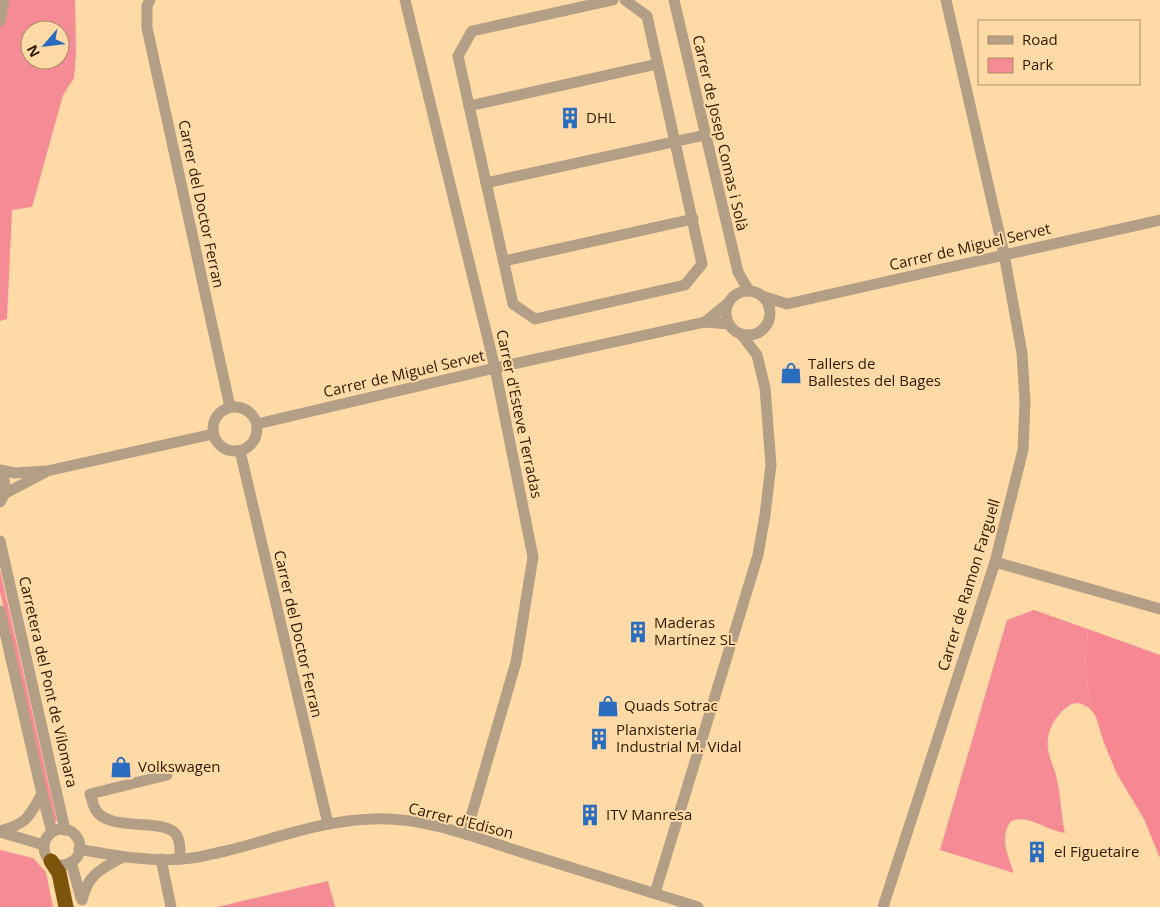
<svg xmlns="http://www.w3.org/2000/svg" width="1160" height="907" viewBox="0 0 1160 907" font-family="'Open Sans',sans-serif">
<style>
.green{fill:#f58c95;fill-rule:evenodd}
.forest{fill:#f78892}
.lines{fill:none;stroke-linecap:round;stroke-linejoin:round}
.minor{stroke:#b39f85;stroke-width:11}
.highway{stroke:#7c540c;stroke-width:15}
.labels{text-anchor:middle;stroke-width:4;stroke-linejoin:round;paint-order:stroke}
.poi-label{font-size:15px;fill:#2c1b01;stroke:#ffdaa7;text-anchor:start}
.street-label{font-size:15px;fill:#2c1b01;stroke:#ffdaa7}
</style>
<rect width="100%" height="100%" fill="#ffdaa7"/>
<g class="green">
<path d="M0 0H75L76 54 74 78 63 95 32 207 12 210 7 319 0 321ZM30 30H60V60H30Z"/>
<path d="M0 570 57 821 52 822 0 592Z"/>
<path d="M1034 610 1088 629 1085 669 1091 710C1083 703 1076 700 1067 707 1053 717 1044 737 1049 754 1051 763 1056 771 1057 780 1061 797 1061 816 1065 833 1046 831 1030 814 1011 821 999 837 1008 856 1014 873L940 850 1007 620Z"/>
<path d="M0 850 33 858 46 872 53 907H0Z"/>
<path d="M328 881 335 907H217Z"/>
</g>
<path class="forest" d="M1088 629 1160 655V858L1144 819 1117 774 1103 740 1096 717 1091 710 1085 669Z"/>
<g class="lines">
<g class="minor">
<path d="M150 0 147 6V28L230 407"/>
<path d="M405 0 495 368 533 557 516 662 466 834"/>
<path d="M613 0 472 31 458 56 513 304 535 319 685 285 702 264 647 16 625 0"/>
<path d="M674 0 738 272 749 291"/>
<path d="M0 21 4 0"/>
<path d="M469 106 657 64"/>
<path d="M486 183 705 135"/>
<path d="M504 261 693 219"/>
<circle cx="748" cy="313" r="22"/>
<path d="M762 296 787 304 1160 220"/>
<path d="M705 322 727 304"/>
<circle cx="235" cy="429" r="22"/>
<path d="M257 424 495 368 705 322 729 324"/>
<path d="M240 451 328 824"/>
<path d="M0 470 14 473 47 471 213 434"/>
<path d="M0 472C7 482 6 492 0 502"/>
<path d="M4 494 44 473"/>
<path d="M0 541 65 830"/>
<path d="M995 562 1160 609"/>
<path d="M0 611 42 794 52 832"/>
<path d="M167 775 90 794C92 799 93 805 95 809 109 834 167 816 177 836 181 843 180 851 180 859"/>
<circle cx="62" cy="847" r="18"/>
<path d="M0 831C28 823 28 818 42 794"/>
<path d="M0 832 44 845"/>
<path d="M79 849C117 856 154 863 192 858 203 857 215 853 226 851 274 839 323 820 374 819 424 817 474 837 521 852 580 870 639 889 698 907"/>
<path d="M161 859 171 907"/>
<path d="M71 862 81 898"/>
<path d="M655 893 758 555 765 515 771 465 765 388 757 355 741 334"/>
<path d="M82 900C88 874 101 869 123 857"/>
<path d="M883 907 995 562 1023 450 1025 402 1022 353 1004 254 946 0"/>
</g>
<path class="highway" d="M51 861 59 873 66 907"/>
</g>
<defs>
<g id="building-bare" transform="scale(1.725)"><path d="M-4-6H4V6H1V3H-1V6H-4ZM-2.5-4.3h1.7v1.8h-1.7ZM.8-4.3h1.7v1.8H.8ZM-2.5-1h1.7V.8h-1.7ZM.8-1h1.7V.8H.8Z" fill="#2a6dbf" stroke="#ffdaa7" stroke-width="2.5" paint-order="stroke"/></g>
<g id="shop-bare" transform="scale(1.725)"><path d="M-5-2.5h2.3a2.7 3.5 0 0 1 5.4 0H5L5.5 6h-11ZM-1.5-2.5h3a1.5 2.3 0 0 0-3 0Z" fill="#2a6dbf" stroke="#ffdaa7" stroke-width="2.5" paint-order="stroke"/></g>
</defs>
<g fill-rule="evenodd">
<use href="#building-bare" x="570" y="118"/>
<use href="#shop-bare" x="791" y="373"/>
<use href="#building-bare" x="638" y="632"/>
<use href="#shop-bare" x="608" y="706"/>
<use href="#building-bare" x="599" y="739"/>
<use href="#shop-bare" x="121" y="767"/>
<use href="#building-bare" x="590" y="815"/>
<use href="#building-bare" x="1037" y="852"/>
</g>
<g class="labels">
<g class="poi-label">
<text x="586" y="123">DHL</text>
<text x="808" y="369">Tallers de<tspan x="808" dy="17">Ballestes del Bages</tspan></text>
<text x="654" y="628">Maderas<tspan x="654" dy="17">Martínez SL</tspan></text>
<text x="624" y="711">Quads Sotrac</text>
<text x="616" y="735">Planxisteria<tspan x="616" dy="17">Industrial M. Vidal</tspan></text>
<text x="138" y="772">Volkswagen</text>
<text x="606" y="820">ITV Manresa</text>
<text x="1054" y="857">el Figuetaire</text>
</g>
<g class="street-label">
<text transform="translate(720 133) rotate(77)" y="5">Carrer de Josep Comas i Solà</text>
<text transform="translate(201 204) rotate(78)" y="5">Carrer del Doctor Ferran</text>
<text transform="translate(970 247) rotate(-13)" y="5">Carrer de Miguel Servet</text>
<text transform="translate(404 374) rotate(-13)" y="5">Carrer de Miguel Servet</text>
<text transform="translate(519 414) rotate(78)" y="5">Carrer d'Esteve Terradas</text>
<text transform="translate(969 585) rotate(-73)" y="5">Carrer de Ramon Farguell</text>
<text transform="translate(298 634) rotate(77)" y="5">Carrer del Doctor Ferran</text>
<text transform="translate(48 682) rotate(77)" y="5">Carretera del Pont de Vilomara</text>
<text transform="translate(461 821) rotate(14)" y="5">Carrer d'Edison</text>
</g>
</g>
<rect x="978" y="20" width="162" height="65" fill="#ffdaa7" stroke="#ab8e65"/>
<rect x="988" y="36" width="25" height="8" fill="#b39f85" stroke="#ab8e65"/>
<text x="1022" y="45" font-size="15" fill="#2c1b01">Road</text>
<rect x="988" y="58" width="25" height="15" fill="#f58c95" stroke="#ab8e65"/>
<text x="1022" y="70" font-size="15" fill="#2c1b01">Park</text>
<g transform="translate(45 45) rotate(242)"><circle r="24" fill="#ffdaa7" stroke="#ab8e65"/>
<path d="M0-4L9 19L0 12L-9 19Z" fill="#2a6dbf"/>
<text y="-8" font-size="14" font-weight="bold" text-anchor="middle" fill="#2c1b01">N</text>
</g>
</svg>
